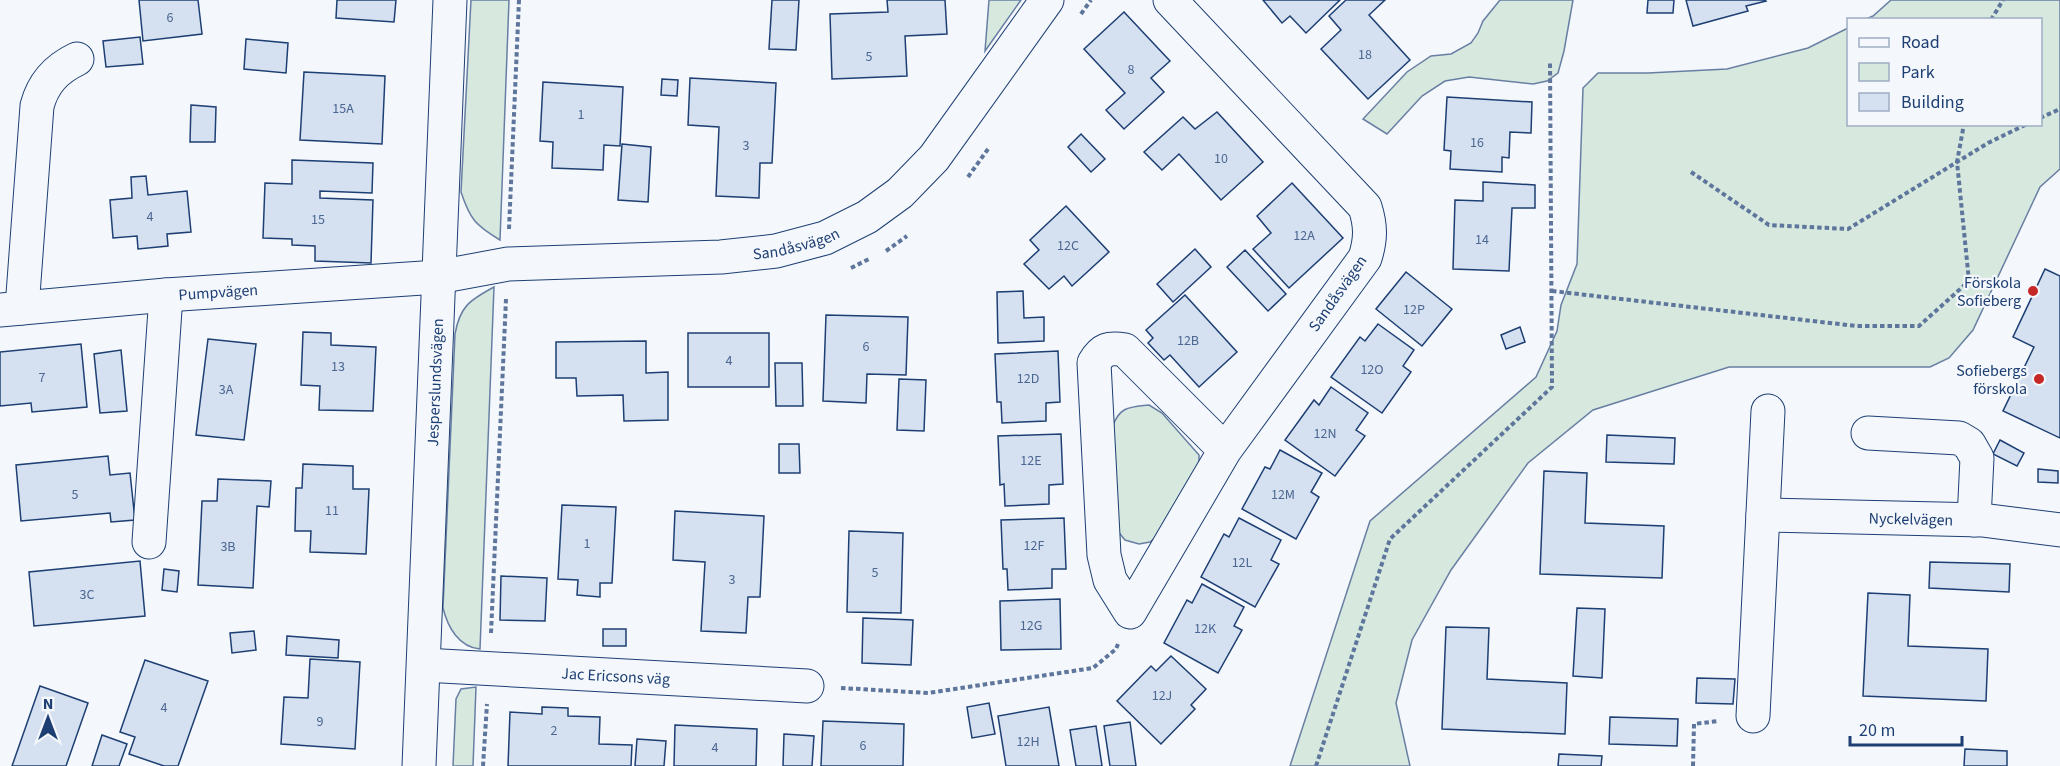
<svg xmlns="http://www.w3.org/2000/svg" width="2060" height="766" viewBox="0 0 2060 766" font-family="'Source Sans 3',sans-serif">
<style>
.green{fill:#d7e8df;stroke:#687fa3;stroke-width:1.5}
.building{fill:#d5e0f0;stroke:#1d3f73;stroke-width:1.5}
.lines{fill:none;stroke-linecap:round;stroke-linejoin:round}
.minor-casing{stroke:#1d3f73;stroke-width:35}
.path{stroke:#5e769c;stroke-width:4;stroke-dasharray:4.5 3;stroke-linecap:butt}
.minor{stroke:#f4f7fb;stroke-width:33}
.poi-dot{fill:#c62828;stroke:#f4f7fb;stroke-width:2}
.labels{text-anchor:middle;stroke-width:4.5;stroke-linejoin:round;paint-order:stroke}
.number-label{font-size:14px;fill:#4b6792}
.street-label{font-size:16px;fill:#1d3f73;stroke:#f4f7fb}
.poi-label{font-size:16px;fill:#1d3f73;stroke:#f4f7fb;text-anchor:end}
</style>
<rect width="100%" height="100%" fill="#f4f7fb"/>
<g class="green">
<path d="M471 0H509L500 240C475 225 470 219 461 192Z"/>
<path d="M989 0H1021L985 51Z"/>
<path d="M1500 0H1573L1564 51 1558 73 1547 81 1533 84 1469 77 1445 81 1422 96 1387 134 1363 119 1407 72 1431 56 1451 54 1471 43 1478 33 1483 21Z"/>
<path d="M1891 0H2060V169L2040 187 1973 330 1949 358 1930 367H1729L1593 410 1528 463 1451 570 1412 640 1396 703 1410 766H1290L1370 521 1536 377 1557 331 1561 305 1577 264 1583 88 1598 73H1648L1727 69 1808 48 1848 28V124H2040V20L1866 19 1873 16Z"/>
<path d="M494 287 480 649C459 647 448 628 443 608L455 334C460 306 470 300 494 287Z"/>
<path d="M1149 405 1162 413 1199 455V465L1162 532 1150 542 1139 544 1125 540 1116 529 1112 428C1119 407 1128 407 1149 405Z"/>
<path d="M476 687 473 766H453L456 699 461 689Z"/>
</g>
<g class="building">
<path d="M139 0H198L202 34 143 41Z"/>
<path d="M337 0H396L394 22 336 18Z"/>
<path d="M772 0H799L796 50 769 49Z"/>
<path d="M887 0H945L947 34 905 36 907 76 832 79 830 14 888 12Z"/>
<path d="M1263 0H1340L1306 33 1290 16 1282 23Z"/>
<path d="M1346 0H1385L1369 15 1410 60 1368 99 1321 49 1341 30 1329 16Z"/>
<path d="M1648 0H1674L1673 13H1647Z"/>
<path d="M1686 0H1765L1766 1 1746 6 1748 11 1693 26Z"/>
<path d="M1124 12 1170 61 1151 78 1164 92 1124 129 1106 110 1125 93 1084 49Z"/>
<path d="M140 37 143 64 106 67 103 41Z"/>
<path d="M246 39 288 43 286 73 244 69Z"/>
<path d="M304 72 385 76 382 144 300 140Z"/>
<path d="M690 78 776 83 772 163H760L759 198 716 196 719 127 688 125Z"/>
<path d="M662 79 678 80 677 96 661 95Z"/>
<path d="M543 82 623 87 620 146 604 145 603 170 552 168 553 142 540 141Z"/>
<path d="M1447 97 1532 102 1531 133 1510 132 1509 158 1502 157V172L1450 169 1451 151 1444 150Z"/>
<path d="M191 105 216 107 215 142H190Z"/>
<path d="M1217 112 1263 162 1221 200 1179 154 1162 170 1144 152 1183 117 1195 129Z"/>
<path d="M1081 134 1105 159 1091 172 1068 147Z"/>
<path d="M622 144 651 147 648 202 618 200Z"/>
<path d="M292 160 373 163 372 193 320 191V198L373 200 371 263 315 261V246L292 245V239L263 238 265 183 292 184Z"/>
<path d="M146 176 148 195 187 191 191 232 167 234 168 246 138 249 137 236 113 238 110 200 132 198 131 177Z"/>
<path d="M1483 182 1535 185V208H1512L1509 271 1453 269 1455 200 1483 201Z"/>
<path d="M1292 183 1343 238 1289 288 1253 249 1271 233 1257 216Z"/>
<path d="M1066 206 1109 252 1072 286 1064 276 1049 289 1024 264 1039 250 1030 240Z"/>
<path d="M1195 249 1211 267 1173 302 1157 284Z"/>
<path d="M1245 250 1286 294 1268 311 1227 267Z"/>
<path d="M2045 269 2060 276V438L2003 411 2034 347 2013 337Z"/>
<path d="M1406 272 1452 309 1422 346 1376 309Z"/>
<path d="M1023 291 1024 318 1044 317V341L998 343 997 292Z"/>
<path d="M1185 295 1237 352 1199 387 1170 355 1164 360 1148 343 1153 338 1146 330Z"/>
<path d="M826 315 908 317 906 375 867 374 866 403 823 401Z"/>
<path d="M1378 324 1414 350 1403 366 1411 372 1382 413 1331 377 1360 337 1365 341Z"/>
<path d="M1520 327 1525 342 1506 349 1501 335Z"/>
<path d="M303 332 331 333V345L376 347 373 411 319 410 320 386 301 385Z"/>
<rect x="688" y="333" width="81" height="54"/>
<path d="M208 339 256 344 244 440 196 435Z"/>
<path d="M646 341V373L668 372V420L624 421 623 395 577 396 576 378H556V342Z"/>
<path d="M81 344 87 407 32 412 31 403 0 406V352Z"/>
<path d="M121 350 127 411 100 413 94 354Z"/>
<path d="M1058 351 1060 402 1046 403V421L1002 423 1001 402H997L995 354Z"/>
<path d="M775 363H802L803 406H776Z"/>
<path d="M899 379 926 380 924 431 897 430Z"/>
<path d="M1331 387 1368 413 1356 430 1365 436 1335 476 1285 440 1314 400 1319 405Z"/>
<path d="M1061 434 1063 484 1049 485V504L1005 506 1004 484 1000 485 998 436Z"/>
<path d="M1607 435 1675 438 1674 464 1606 462Z"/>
<path d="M2000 440 2024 453 2017 466 1993 454Z"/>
<path d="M779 444H799L800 473H779Z"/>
<path d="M1280 450 1322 473 1311 492 1319 497 1296 539 1242 509 1265 467 1270 469Z"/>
<path d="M108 456 110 475 130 473 135 520 111 522 110 513 21 521 16 465Z"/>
<path d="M303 464 353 466V489H369L366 554 310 552 311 531H295L296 488H302Z"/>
<path d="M2038 469 2058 471V483L2038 482Z"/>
<path d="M1544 471 1587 473 1585 523 1664 526 1662 578 1540 574Z"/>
<path d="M218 479 271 481 269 507 257 506 253 588 198 585 202 501H217Z"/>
<path d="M562 505 616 507 612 583H600V597L577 595 578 580 558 579Z"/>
<path d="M675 511 764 516 760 597H748L746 633 701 631 705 562 673 560Z"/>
<path d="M1064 518 1066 569H1052V588L1008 590 1007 569H1003L1001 520Z"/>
<path d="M1239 518 1281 540 1271 560 1279 564 1255 607 1201 577 1224 534 1229 537Z"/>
<path d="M849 531 903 533 901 613 847 612Z"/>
<path d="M140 561 145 616 34 626 29 572Z"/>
<path d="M1930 562 2010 564 2009 592 1929 588Z"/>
<path d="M164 569 179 571 177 592 162 590Z"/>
<path d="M501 576 547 578 545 621 500 620Z"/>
<path d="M1202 584 1244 607 1234 626 1242 630 1218 673 1164 643 1187 600 1192 603Z"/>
<path d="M1868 593 1910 595 1908 646 1988 649 1986 701 1863 696Z"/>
<path d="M1060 599 1061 649 1001 650 1000 601Z"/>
<path d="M1577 608 1605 609 1602 678 1573 676Z"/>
<path d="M863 618 913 620 911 665 862 663Z"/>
<path d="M1446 627 1489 628 1487 679 1567 683 1565 734 1442 729Z"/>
<rect x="603" y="629" width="23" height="17"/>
<path d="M254 631 256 650 232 653 230 633Z"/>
<path d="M287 636 339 640 338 658 286 655Z"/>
<path d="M1171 656 1206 689 1191 705 1195 709 1161 744 1117 701 1151 666 1156 671Z"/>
<path d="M310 659 360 662 355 749 281 744 284 697 308 698Z"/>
<path d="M145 660 208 681 178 766H164L129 754 135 737 120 732Z"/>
<path d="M1697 678 1735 679 1733 704 1696 703Z"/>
<path d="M40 686 88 703 66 766H12Z"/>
<path d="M989 703 995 734 972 738 967 707Z"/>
<path d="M542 707 568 708V716L600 717 599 744 632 745 631 766H508L510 712 542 714Z"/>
<path d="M1049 707 1059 766H1006L998 716Z"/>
<path d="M1610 717 1678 719 1677 746 1609 744Z"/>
<path d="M823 721 904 724 903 766H821Z"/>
<path d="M1130 722 1136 766H1110L1104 726Z"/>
<path d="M675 725 757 729 756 766H674Z"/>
<path d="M1096 726 1102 766H1076L1070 730Z"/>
<path d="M784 734 814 736 812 766H783Z"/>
<path d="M102 735 127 744 119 766H92Z"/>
<path d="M637 739 666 741 664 766H635Z"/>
<path d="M1965 749 2007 751V766H1964Z"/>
<path d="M1559 754 1602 756 1601 766H1558Z"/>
</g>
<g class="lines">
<g class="minor-casing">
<g id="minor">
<path d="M1170 0 1365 207C1371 226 1371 239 1365 258L1225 450 1130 612 1110 580 1104 555 1094 363C1102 349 1109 347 1125 350L1225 450"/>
<path d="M22 308 37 106C43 83 56 69 77 59"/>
<path id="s1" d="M0 310 166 295 438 277 508 264 721 257 776 251 825 238 867 217 900 193 934 158 1047 0"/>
<path d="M1868 433 1959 438 1969 444 1977 458 1974 520"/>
<path id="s2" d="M1763 515 1982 520 2060 530"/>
<path d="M149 542 166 295"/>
<path id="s3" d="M424 665 807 686"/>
<path d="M1753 716 1768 411"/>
<path id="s4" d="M419 766 450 0"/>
</g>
</g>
<g class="path">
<path d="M1081 14 1091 0"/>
<path d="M1991 20 2003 0"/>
<path d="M2040 118 2060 109"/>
<path d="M1691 172 1769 225 1848 229 1988 143 2027 124"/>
<path d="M968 177 988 149"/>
<path d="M509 229 519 0"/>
<path d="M886 251 907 236"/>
<path d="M851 268 871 258"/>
<path d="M1552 291 1856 326H1919L1969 281 1957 162 1964 124"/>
<path d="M491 633 506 299"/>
<path d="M841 688 928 693 1093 668 1116 649 1118 644"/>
<path d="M483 766 487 704"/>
<path d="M1316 766 1390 539 1552 387 1550 62"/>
<path d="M1693 766 1694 724 1718 721"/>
</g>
<use href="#minor" class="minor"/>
</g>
<g class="poi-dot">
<circle cx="2033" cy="291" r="6"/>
<circle cx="2039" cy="379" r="6"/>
</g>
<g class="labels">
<g class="number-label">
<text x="170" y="22">6</text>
<text x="1365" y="59">18</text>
<text x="869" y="61">5</text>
<text x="1131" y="74">8</text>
<text x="343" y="113">15A</text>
<text x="581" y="119">1</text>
<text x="1477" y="147">16</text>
<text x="746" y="150">3</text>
<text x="1221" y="163">10</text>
<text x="150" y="221">4</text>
<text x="318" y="224">15</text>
<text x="1304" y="240">12A</text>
<text x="1482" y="244">14</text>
<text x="1068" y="250">12C</text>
<text x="1414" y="314">12P</text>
<text x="1188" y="345">12B</text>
<text x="866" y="351">6</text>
<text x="729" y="365">4</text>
<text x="338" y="371">13</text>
<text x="1372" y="374">12O</text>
<text x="42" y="382">7</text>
<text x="1028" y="383">12D</text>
<text x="226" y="394">3A</text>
<text x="1325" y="438">12N</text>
<text x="1031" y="465">12E</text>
<text x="75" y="499">5</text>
<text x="1283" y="499">12M</text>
<text x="332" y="515">11</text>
<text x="587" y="548">1</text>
<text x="1034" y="550">12F</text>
<text x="228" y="551">3B</text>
<text x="1242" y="567">12L</text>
<text x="875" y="577">5</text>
<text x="732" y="584">3</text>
<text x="87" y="599">3C</text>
<text x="1031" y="630">12G</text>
<text x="1205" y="633">12K</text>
<text x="1162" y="700">12J</text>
<text x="164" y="712">4</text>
<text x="320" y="726">9</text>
<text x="554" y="735">2</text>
<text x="1028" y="746">12H</text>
<text x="863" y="750">6</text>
<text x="715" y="752">4</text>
</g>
<g class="street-label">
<text dy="6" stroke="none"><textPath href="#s1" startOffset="800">Sandåsvägen</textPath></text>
<text dy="6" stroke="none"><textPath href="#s1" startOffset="219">Pumpvägen</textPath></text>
<text transform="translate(1337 293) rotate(-55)" y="6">Sandåsvägen</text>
<text dy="6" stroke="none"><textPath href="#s4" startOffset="384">Jesperslundsvägen</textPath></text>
<text dy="6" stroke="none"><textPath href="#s2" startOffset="148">Nyckelvägen</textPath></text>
<text dy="6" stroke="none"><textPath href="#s3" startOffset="192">Jac Ericsons väg</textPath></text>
</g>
<g class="poi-label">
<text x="2021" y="288">Förskola<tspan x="2021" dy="18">Sofieberg</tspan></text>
<text x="2027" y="376">Sofiebergs<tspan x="2027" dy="18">förskola</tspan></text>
</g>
</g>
<rect x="1847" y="18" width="195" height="108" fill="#f4f7fb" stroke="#9eadc5" stroke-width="1.5"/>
<rect x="1859" y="38" width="30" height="9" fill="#f4f7fb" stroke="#9eadc5" stroke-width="1.5"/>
<text x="1901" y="48" font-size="18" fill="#1d3f73">Road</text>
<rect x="1859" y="63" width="30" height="18" fill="#d7e8df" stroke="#9eadc5" stroke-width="1.5"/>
<text x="1901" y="78" font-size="18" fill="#1d3f73">Park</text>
<rect x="1859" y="93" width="30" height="18" fill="#d5e0f0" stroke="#9eadc5" stroke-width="1.5"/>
<text x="1901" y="108" font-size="18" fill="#1d3f73">Building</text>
<g transform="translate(48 718)" stroke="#f4f7fb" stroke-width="4.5" paint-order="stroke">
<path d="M0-4.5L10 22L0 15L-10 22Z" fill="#1d3f73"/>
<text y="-9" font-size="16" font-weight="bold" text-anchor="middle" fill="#1d3f73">N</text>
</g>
<path d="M1850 736v9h112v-9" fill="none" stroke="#1d3f73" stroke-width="3"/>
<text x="1859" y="736" font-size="18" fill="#1d3f73" stroke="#f4f7fb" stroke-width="4.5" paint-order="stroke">20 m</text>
</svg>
